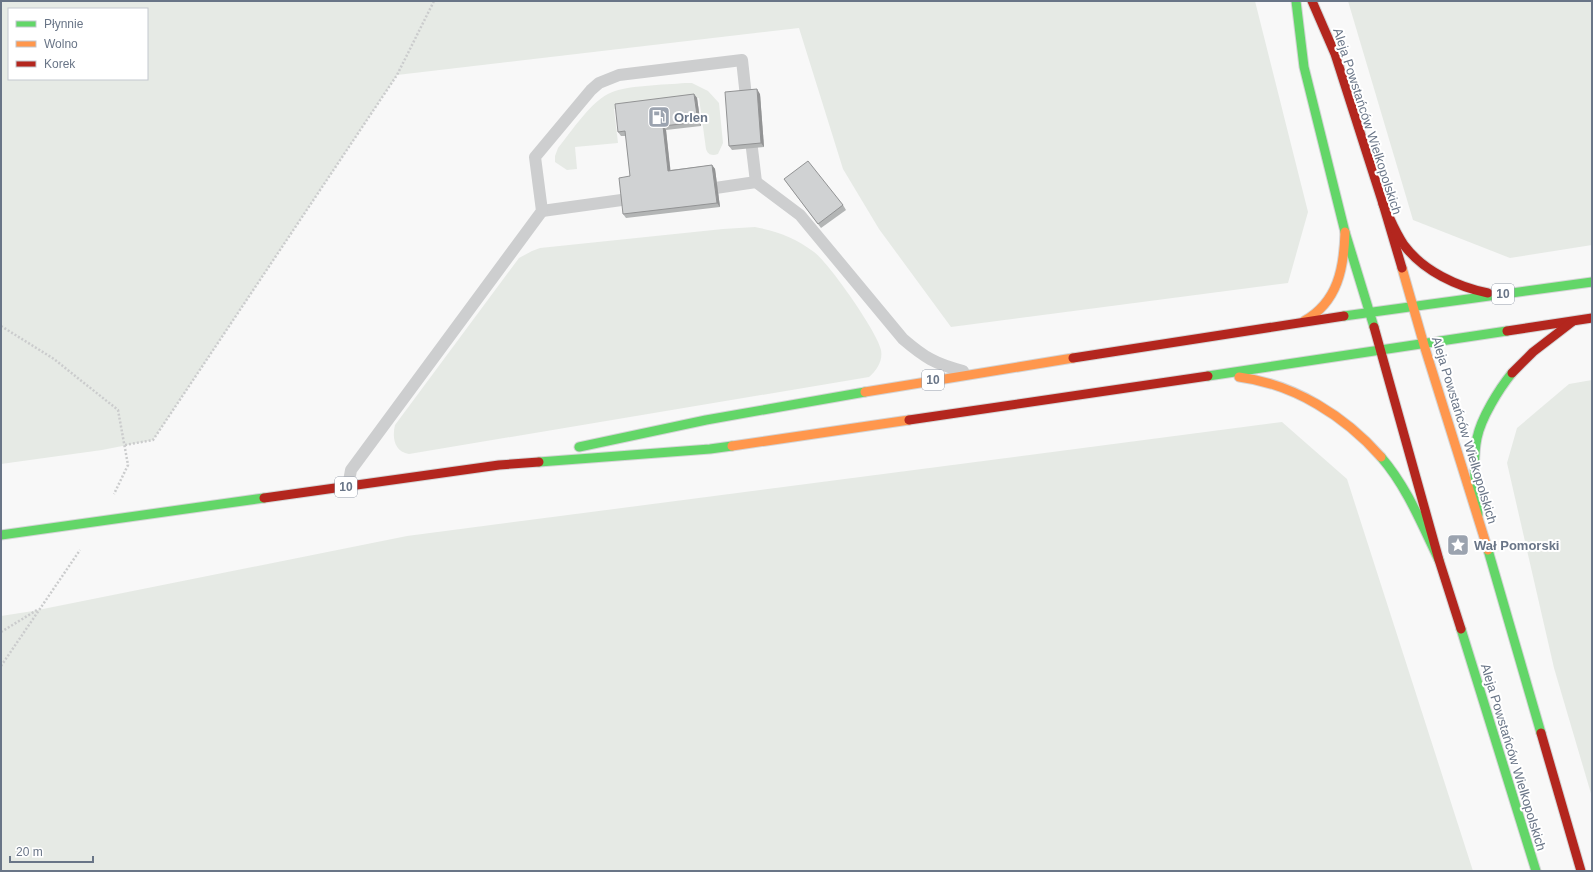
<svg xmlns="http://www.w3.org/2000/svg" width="1593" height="872" viewBox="0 0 1593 872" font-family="Arial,sans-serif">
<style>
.green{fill:#e6eae5;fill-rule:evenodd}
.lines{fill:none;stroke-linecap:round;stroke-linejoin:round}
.fast-casing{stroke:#d4d5d6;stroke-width:11}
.slow-casing{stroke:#d4d5d6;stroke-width:11}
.jam-casing{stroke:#d4d5d6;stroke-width:11}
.path{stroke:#cbcccd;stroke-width:2.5;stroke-dasharray:2 2;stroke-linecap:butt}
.lane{stroke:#cdcecf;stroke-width:12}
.fast{stroke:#63d668;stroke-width:9}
.slow{stroke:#ff974d;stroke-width:9}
.jam{stroke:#b3261e;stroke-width:9}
.wall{fill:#b3b5b5}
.shaded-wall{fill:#929394}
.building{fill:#d0d2d3;stroke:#929394}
.labels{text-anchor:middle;stroke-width:4;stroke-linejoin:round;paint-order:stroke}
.shield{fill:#fff;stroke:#969eab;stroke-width:1}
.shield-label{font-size:12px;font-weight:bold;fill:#697587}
.poi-label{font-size:13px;font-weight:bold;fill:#697587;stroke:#fff;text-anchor:start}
.street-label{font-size:13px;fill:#697587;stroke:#fff}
</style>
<rect width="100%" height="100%" fill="#f8f8f8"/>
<g class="green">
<path d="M1 1H1255L1308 212 1288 283 951 327 879 229 843 169 799 28 397 75 153 440 102 450 1 464ZM9 9H147V79H9Z"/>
<path d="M1348 1H1592V245L1510 258 1413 220Z"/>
<path d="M685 83H692L708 91 719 103 723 143 718 154C712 156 708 155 706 149L699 98 614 109 618 143 575 147 577 169 567 170 555 162V156L558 148C572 131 589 104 608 94 624 85 666 85 685 83Z"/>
<path d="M755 227C777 231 796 238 814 252 829 263 878 333 881 350 883 361 877 370 869 377L409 454C394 452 392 437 395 425L519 258 532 251 540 248 723 229Z"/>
<path d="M1592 380V797L1554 668 1507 463 1517 428 1569 384Z"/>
<path d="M1282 422 1347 479 1473 871H1V616L33 611 407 536Z"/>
</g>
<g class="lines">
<g class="fast-casing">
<g id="fast">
<path d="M1296 1 1304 67 1345 232 1374 327"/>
<path d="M1344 316 1592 282"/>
<path d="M1208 376 1507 331"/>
<path d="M579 447 706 420 865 392"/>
<path d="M1381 457C1407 487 1422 525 1439 560"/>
<path d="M539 462 710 449 732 446"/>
<path d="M1478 515C1476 489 1472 463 1477 438 1481 418 1499 389 1512 373"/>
<path d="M1 535 264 498"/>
<path d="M1488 550 1541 733"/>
<path d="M1461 629 1536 871"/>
</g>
</g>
<g class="slow-casing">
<g id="slow">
<path d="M1402 268 1424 345 1488 550"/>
<path d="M1304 321C1338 302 1344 268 1345 232"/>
<path d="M1239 377C1294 384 1345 416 1381 457"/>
<path d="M865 392 1073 358"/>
<path d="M732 446 909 420"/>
</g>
</g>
<g class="jam-casing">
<g id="jam">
<path d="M1312 1 1335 54 1383 204 1402 268"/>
<path d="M1383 204C1390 218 1395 232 1404 245 1423 271 1458 287 1488 293"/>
<path d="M1374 327 1439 560 1461 629"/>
<path d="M1507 331 1592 318"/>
<path d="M1073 358 1344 316"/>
<path d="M1512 373 1533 352 1572 322"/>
<path d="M909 420 1208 376"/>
<path d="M264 498 499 465 539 462"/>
<path d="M1541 733 1581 871"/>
</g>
</g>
<g class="path">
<path d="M1 326 54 359 118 410 128 465 114 494"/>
<path d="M125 445 153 440 397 75 434 1"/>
<path d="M1 632 37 610"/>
<path d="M1 666 80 550"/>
</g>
<g class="lane">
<path d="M750 132 756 182"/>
<path d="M702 190 756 182 800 215 903 339C924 357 935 364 963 371"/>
<path d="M542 211 636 198"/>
<path d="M348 487 351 470 542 211 535 157 591 90 599 83 619 75 742 60 747 106"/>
</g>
<use href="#fast" class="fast"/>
<use href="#slow" class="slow"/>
<use href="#jam" class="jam"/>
</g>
<g class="wall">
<path d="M694 94 697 98 701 126 666 130 670 170 712 165 715 169 720 207 626 218 623 214 630 176 626 136H621L618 132Z"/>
<path d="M760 94 764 147 732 150 729 146Z"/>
<path d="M784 179 843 205 846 210 821 228Z"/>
</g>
<g class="shaded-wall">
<path d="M757 89 760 94 764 147 761 143Z"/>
<path d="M694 94 697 98 701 126 698 122Z"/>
<path d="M663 126 666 130 671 175 668 171Z"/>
<path d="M712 165 715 169 720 207 717 203Z"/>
</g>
<g class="building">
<path d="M757 89 761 143 729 146 725 92Z"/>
<path d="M694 94 698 122 663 126 668 171 712 165 717 203 623 214 619 178 630 176 625 131 618 132 615 104Z"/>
<path d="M808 161 843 205 818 224 784 179Z"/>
</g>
<defs>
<g id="fuel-square" transform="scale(1.15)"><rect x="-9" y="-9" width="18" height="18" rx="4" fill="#9ba3af" stroke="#fff"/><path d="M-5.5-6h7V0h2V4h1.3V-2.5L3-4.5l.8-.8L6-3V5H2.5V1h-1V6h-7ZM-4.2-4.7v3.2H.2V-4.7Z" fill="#fff"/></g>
<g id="sight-square" transform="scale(1.15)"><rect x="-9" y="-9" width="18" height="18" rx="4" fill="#9ba3af" stroke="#fff"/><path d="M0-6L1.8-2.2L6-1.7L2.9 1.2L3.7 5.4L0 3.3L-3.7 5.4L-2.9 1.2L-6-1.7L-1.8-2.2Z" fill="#fff"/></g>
</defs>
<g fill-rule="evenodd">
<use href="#fuel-square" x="659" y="117"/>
<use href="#sight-square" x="1458" y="545"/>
</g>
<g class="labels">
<g class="shield">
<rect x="1492" y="284" width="22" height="20" rx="3"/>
<rect x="922" y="370" width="22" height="20" rx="3"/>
<rect x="335" y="477" width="22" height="20" rx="3"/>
</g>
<g class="shield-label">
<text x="1503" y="298">10</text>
<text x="933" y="384">10</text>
<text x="346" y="491">10</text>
</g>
<g class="poi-label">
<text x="674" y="122">Orlen</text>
<text x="1474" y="550">Wał Pomorski</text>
</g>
<g class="street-label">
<text transform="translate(1368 121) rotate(72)" y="5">Aleja Powstańców Wielkopolskich</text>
<text transform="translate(1465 430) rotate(73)" y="5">Aleja Powstańców Wielkopolskich</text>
<text transform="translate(1514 757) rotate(73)" y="5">Aleja Powstańców Wielkopolskich</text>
</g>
</g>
<rect width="1593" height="872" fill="none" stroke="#697587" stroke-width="4"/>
<rect x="8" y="8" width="140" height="72" fill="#ffffff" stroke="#c3c8cf"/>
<rect x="16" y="21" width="20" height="6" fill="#63d668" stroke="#c3c8cf"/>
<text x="44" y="28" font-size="12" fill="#697587">Płynnie</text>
<rect x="16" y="41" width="20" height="6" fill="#ff974d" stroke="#c3c8cf"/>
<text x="44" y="48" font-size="12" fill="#697587">Wolno</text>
<rect x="16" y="61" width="20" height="6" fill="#b3261e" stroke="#c3c8cf"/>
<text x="44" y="68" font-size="12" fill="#697587">Korek</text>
<path d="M10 856v6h83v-6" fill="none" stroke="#697587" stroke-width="2"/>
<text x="16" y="856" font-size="12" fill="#697587" stroke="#ffffff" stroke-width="3" paint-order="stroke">20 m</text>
</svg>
